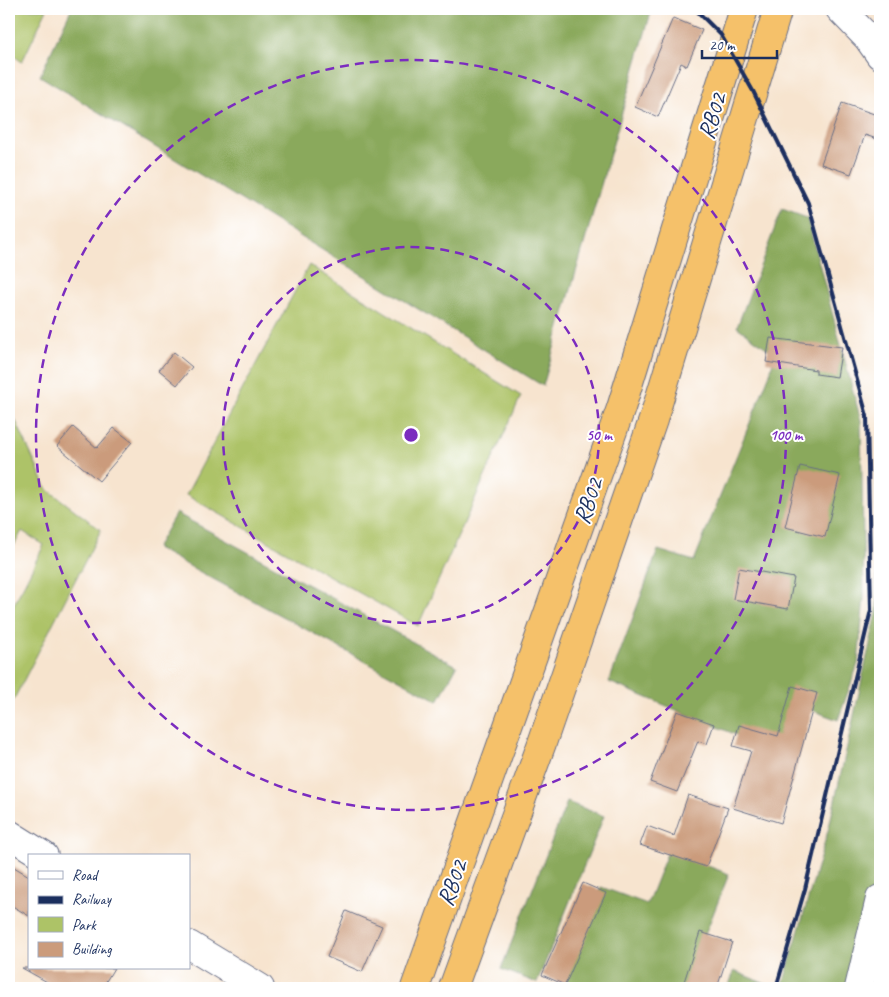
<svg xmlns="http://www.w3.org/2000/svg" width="889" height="997" viewBox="0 0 889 997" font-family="Caveat,sans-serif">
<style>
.green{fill:#adc367;stroke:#647962}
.forest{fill:#8aa95c;stroke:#526c5d}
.building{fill:#cb9b7b}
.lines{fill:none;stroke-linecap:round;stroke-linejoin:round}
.minor-casing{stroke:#686e86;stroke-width:30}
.tertiary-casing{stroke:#686e86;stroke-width:30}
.trunk-casing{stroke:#686e86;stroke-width:30}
.minor{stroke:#fff;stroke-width:28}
.tertiary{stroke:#fff;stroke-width:28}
.trunk{stroke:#f5c16b;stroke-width:28}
.rail{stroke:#1b2f5e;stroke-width:4}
.ring{fill:none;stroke:#7b2cbf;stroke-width:2.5;stroke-dasharray:9 6}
.labels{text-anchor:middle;stroke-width:4;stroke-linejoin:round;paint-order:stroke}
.street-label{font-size:24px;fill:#1b2f5e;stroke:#fff}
.centre{fill:#7b2cbf;stroke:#fff;stroke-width:2.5}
.ring-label{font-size:15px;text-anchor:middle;font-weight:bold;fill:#7b2cbf;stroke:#fff;stroke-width:4;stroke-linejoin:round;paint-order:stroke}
</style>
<rect width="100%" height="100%" fill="#fff"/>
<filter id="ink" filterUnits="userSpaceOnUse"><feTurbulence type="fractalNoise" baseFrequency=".02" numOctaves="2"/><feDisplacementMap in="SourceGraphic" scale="10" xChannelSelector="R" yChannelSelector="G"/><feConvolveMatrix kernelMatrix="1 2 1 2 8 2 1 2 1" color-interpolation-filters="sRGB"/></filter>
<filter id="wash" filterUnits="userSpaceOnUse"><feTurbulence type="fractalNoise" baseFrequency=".0096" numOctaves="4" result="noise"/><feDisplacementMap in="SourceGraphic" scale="20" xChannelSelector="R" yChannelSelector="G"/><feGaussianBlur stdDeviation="1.12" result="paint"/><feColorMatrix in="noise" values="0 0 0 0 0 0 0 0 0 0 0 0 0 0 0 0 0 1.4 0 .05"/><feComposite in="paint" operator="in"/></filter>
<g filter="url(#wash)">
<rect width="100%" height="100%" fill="#f7e4cf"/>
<g class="green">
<path d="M9 9H47L22 62 9 52Z"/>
<path d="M309 265 521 396 418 626 186 495Z"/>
<path d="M9 406 47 489 101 530 9 709V614L44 545 22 531 9 555Z"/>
</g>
<g class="forest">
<path d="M71 9H652L543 386 40 76Z"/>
<path d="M782 209 807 218 861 421 864 597 858 664 838 720 804 707 785 755 609 682 658 550 694 561 770 373 775 354 737 327Z"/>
<path d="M880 474V890L847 988H782L829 827 877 612V476Z"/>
<path d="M176 513 457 666 438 701 156 548Z"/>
<path d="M567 802 604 816 537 983 501 969Z"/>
<path d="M668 851 729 874 684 988H562L601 887 647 904Z"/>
<path d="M734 971 773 987 772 988H728Z"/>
</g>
<g id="blocks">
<g class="building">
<path d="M673 18 702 30 687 66 681 63 658 117 635 107Z"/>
<path d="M842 103 880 116V140L865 135 851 174 821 164Z"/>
<path d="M770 338 842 347 837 377 816 374V370L766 362Z"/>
<path d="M174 352 192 367 177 385 159 370Z"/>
<path d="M73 427 97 448 114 428 132 442 99 481 57 446Z"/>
<path d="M800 466 840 475 825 537 785 527Z"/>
<path d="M739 568 794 578 788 609 733 599Z"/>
<path d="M792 686 817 693 781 823 733 808 751 751 733 746 739 725 778 736Z"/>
<path d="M677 711 714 724 707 744 698 741 677 792 650 782Z"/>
<path d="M688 795 728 808 706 867 640 845 647 826 674 836Z"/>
<path d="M9 864 29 876V916L9 904Z"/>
<path d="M583 883 606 893 565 985 542 975Z"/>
<path d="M346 911 382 926 362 972 327 957Z"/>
<path d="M700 932 732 942 717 988H682Z"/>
<path d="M22 968H114L102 988H58Z"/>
</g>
</g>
</g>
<g filter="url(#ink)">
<use href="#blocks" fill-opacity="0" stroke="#686e86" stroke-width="1"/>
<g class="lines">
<g class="minor-casing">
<g id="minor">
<path d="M840 9 868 38 880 55"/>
<path d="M859 988 880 899"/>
</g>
</g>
<g class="tertiary-casing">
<g id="tertiary">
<path d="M9 834 44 856"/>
<path d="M189 945 260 988"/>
</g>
</g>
<g class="trunk-casing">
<g id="trunk">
<path d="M415 988 621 408 744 9"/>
<path d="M453 988 542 743 653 420 778 9"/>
</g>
</g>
<use href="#minor" class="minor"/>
<use href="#tertiary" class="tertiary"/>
<use href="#trunk" class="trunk"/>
<path class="rail" d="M695 9 721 35 753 91 808 203 867 416 871 610 805 889 776 988"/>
</g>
</g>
<g class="ring">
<circle cx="411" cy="435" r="188"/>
<circle cx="411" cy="435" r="375"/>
</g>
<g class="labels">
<g class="street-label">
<text transform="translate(712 116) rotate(-73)" y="8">RB02</text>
<text transform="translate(588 501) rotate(-71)" y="8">RB02</text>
<text transform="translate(452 883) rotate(-70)" y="8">RB02</text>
</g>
</g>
<circle cx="411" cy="435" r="8" class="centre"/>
<g class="ring-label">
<text x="599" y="440">50 m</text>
<text x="786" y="440">100 m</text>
</g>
<rect width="889" height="997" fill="none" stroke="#fff" stroke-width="30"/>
<rect x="28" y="854" width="162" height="115" fill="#ffffff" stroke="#a4acbf"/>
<rect x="38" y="871" width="25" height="8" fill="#ffffff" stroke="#a4acbf"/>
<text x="72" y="880" font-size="15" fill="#1b2f5e">Road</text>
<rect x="38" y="896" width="25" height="8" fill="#1b2f5e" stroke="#a4acbf"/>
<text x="72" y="904" font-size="15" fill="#1b2f5e">Railway</text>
<rect x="38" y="917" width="25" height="15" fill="#adc367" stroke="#a4acbf"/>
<text x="72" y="930" font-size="15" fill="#1b2f5e">Park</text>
<rect x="38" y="942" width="25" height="15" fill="#cb9b7b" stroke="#a4acbf"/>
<text x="72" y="954" font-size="15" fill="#1b2f5e">Building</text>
<path d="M702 50v8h75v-8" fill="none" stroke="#1b2f5e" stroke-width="2.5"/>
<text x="709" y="50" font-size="15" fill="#1b2f5e" stroke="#ffffff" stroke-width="4" paint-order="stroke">20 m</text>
</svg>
